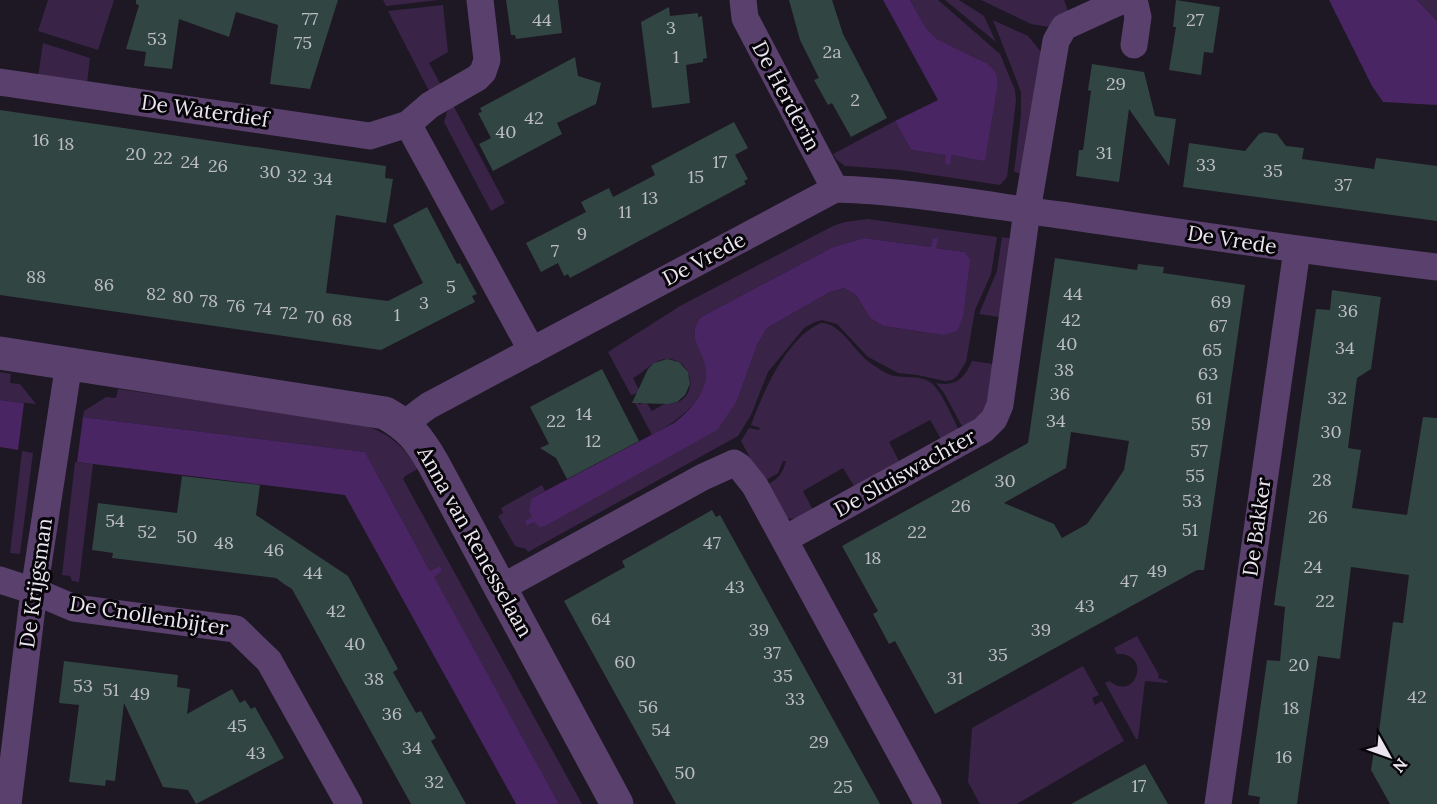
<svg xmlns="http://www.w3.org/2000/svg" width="1437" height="804" viewBox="0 0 1437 804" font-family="Lora,serif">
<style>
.green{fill:#392448}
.water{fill:#4a2563}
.building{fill:#314542;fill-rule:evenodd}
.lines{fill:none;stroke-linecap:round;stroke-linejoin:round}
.minor{stroke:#5a416d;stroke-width:27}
.tertiary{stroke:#5a416d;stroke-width:33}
.labels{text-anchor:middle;stroke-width:6;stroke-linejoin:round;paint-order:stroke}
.number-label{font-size:18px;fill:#bcbdc3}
.street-label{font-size:21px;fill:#eae5ee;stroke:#070509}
</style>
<rect width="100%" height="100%" fill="#1e1724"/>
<g class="green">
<path d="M48 0H114L98 50 38 31Z"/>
<path d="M383 0H439L386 6Z"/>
<path d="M910 0H938L1000 54 1015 90 1016 101 1007 177 1000 185 900 170 845 166 837 160 833 154 895 121 911 150 947 155 946 164H950L952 155 985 160 998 84 986 63 937 39 926 28Z"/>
<path d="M945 0H959L984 16 996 42Z"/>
<path d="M981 0H1064L1068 11 1049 27 1031 24Z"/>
<path d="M1417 0H1437V21Z"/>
<path d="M443 5 448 52 429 63 441 85 430 93 388 11Z"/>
<path d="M993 20 1028 36 1041 52 1024 174 1014 172 1021 115V92Z"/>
<path d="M43 43 90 58 87 84 38 77Z"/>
<path d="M453 105 505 203 491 211 444 122 448 109Z"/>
<path d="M868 219 997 237 991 274 975 310 966 362 957 376 952 380 945 381 917 375 898 373 868 357 837 324 822 320 815 322 804 328 768 372 751 415 738 436 528 552 526 549 515 546 498 516 503 513 501 508 542 485 545 491 532 498 533 518 528 526 737 401 757 345 767 328 830 292 844 288 856 295 870 318 883 326 943 335 965 252 936 248 933 239 931 247 864 238 833 247 701 317C686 333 700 344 705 360 716 395 678 421 652 435L634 401 636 400 639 405 646 402 652 411C656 409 661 405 665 404 671 403 677 404 683 399 699 385 687 357 666 359 655 359 643 373 633 378L640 392 631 395 608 352 680 306 833 226 845 222Z"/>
<path d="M1002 237 1012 239 999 317 979 314 997 271Z"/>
<path d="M821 323C841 323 853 350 869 362 876 367 886 374 894 376 906 378 919 375 930 382 941 389 953 419 959 430L941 439 930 420 889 442 899 461 854 486 843 468 803 491 813 510C782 531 780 511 765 486 778 479 782 475 786 461H783L778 473 763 482 741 441 749 428 759 430 760 428 751 425C763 392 787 337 821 323Z"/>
<path d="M972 361 993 364 987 410 963 428 944 393 936 383C956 387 965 378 972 361Z"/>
<path d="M0 372 11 374 10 383 20 384 36 404 0 400Z"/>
<path d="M118 389 359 423C387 433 401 442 417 468L416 470 405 476 403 479 582 804H559L433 577 442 571 440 566 430 571 365 452 83 417 84 411 106 397 116 398Z"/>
<path d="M22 451 33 453 20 554 10 553Z"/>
<path d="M75 462 93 464 79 582 72 581 70 576 62 575Z"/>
<path d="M1137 636 1159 675 1158 678 1168 681 1167 683 1145 681 1138 739H1136L1105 683 1109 681C1137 703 1152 652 1117 654L1114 648Z"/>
<path d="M1083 666 1099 695 1092 698 1095 705 1102 701 1124 741 1017 804H980L968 782 972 728Z"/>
</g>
<g class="water">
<path d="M883 0H910L926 28 937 39 986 63C994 69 997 74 998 84L985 161 952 155 950 165 945 164 946 155 911 150 895 121 938 100Z"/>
<path d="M1329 0H1417L1437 21V105L1383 102 1372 86Z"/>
<path d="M864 238 931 247 933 238 938 239 936 248 965 252 970 260 963 317 957 331 943 335 883 326 870 318 856 295 844 288 830 292 767 328 757 345 737 401 717 430 545 526 539 527 535 522 527 526 525 521 532 517 529 510 532 498 674 423C688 412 703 397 706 378 710 354 682 338 701 317L833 247Z"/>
<path d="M0 400 24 403 18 450 0 447Z"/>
<path d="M83 417 365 452 430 571 440 566 442 571 434 577 559 804H516L345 495 77 462Z"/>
</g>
<g class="building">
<path d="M136 0H338L310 89 270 84 278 25 236 12 229 37 179 19 172 69 144 66 146 52 126 49 139 5 136 4Z"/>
<path d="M506 0H558L562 33 516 39 515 35H511Z"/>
<path d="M789 0H832L843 34 887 118 851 137 832 103 828 105 814 80 819 78 800 40Z"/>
<path d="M1176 0 1220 7 1213 53 1204 52 1201 75 1169 70 1176 27H1173Z"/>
<path d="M669 7 670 16 698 13V17L702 16 707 58 703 59V62L686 65 690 103 652 108 641 22Z"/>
<path d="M575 57 578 76 601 83 596 104 557 123 562 134 493 171 479 144 491 138 478 113 482 112 480 108Z"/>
<path d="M1092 64 1144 72 1155 116 1176 119 1169 166 1129 109 1119 182 1076 176 1079 150H1083L1091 91 1088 90Z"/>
<path d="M0 110 386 166 385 178 393 179 386 223 336 215 326 293 388 301 423 283 393 225 427 207 457 264 460 263 477 294 472 296 475 302 381 350 0 295Z"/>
<path d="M734 122 748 148 735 155 748 179 744 181 746 184 570 278 568 274 564 276 558 263 541 272 526 243 586 212 581 202 609 188 613 197 655 175 651 166Z"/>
<path d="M1265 132 1277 134 1286 146 1304 148 1302 159 1374 169 1376 158 1437 166V221L1183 187 1189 143 1245 151 1259 134Z"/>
<path d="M1055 258 1137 270 1138 264 1164 267 1163 273 1245 285 1204 570H1197L935 714 895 641 889 644 873 614 878 611 842 546 1028 443ZM1071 432 1129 441 1124 470 1110 491 1087 524 1062 538 1054 524 1004 503 1066 468Z"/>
<path d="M1332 290 1381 297 1371 369 1357 378 1351 424 1348 448 1361 450 1352 508 1407 515 1423 417 1437 418V804H1390L1371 770 1377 730 1379 731 1393 622 1403 623 1409 575 1351 567 1340 659 1318 656 1297 804H1259L1260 797 1248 795 1267 660 1280 661 1285 607 1274 605 1316 309 1330 310Z"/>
<path d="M667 359 679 362 688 372 690 384 685 395 677 402 668 404 632 403 648 369 654 363Z"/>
<path d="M602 369 639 441 567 479 556 458 540 448 549 444 530 407Z"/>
<path d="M182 476 260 485 256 515 348 576 398 669 393 672 416 713 421 711 428 724 436 738 431 741 466 804H411L292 589 284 584 276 578 112 558 113 553 92 550 98 503 177 513Z"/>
<path d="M712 510 716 517 720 515 880 804H676L564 601 625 567 622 561Z"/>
<path d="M64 661 178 675 177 687 190 689 187 714 232 689 240 703 245 700 251 709 255 707 284 758 196 804 188 790 163 787 124 703 115 781 106 780 105 786 69 782 79 705 59 703Z"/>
<path d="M1145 764 1168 804H1071L1117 779Z"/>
</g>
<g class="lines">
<g class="minor">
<path d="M743 0 745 18 835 189"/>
<path d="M1134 0 1138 17 1134 45"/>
<path d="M0 82 370 136 408 124 430 105 477 78 483 72 487 60 480 0"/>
<path d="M408 124 532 351"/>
<path d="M404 424 428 406 835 189C910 191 985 205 1060 215 1185 233 1311 252 1437 267"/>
<path d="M785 539 983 430 994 419 1000 405 1027 211 1056 41 1064 27 1123 0"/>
<path d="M0 580 34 591 74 608 236 629 269 661 349 804"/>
<path d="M501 588 703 477 734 463 740 467 755 486 928 804"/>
<path d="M8 804 34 591 69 363"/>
<path d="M1218 804 1297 250"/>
</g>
<path class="tertiary" d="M0 353 385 413C410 427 419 439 433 463L617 804"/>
</g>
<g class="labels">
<g class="number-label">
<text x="310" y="25">77</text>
<text x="542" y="26">44</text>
<text x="1195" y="26">27</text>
<text x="671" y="34">3</text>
<text x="157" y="45">53</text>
<text x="303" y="49">75</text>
<text x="832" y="58">2a</text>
<text x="676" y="63">1</text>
<text x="1116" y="90">29</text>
<text x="855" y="106">2</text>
<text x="534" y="124">42</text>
<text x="506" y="138">40</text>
<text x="41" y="146">16</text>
<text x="66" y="150">18</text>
<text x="1104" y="159">31</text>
<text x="136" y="160">20</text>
<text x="163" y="164">22</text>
<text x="190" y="168">24</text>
<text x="720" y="168">17</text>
<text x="1206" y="171">33</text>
<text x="218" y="172">26</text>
<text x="1273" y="177">35</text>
<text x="270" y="178">30</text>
<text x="297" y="182">32</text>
<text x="696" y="183">15</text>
<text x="323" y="185">34</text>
<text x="1343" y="191">37</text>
<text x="650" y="204">13</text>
<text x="625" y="218">11</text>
<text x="582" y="240">9</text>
<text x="555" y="257">7</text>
<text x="36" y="283">88</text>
<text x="104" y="291">86</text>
<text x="451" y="293">5</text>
<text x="156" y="300">82</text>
<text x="1073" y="300">44</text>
<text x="183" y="303">80</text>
<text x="209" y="307">78</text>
<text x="1221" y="308">69</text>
<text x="424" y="309">3</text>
<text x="236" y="312">76</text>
<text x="263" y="315">74</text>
<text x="1348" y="317">36</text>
<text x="289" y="319">72</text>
<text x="397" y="321">1</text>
<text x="315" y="323">70</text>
<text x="342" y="326">68</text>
<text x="1071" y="326">42</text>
<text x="1218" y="332">67</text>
<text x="1067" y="350">40</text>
<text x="1345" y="354">34</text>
<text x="1212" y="356">65</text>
<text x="1064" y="376">38</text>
<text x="1208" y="380">63</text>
<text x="1060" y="400">36</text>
<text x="1204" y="404">61</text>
<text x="1337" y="404">32</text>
<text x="584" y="420">14</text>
<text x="556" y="427">22</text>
<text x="1056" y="427">34</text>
<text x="1201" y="430">59</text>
<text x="1331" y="438">30</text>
<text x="593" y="447">12</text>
<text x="1199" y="457">57</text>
<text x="1195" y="482">55</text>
<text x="1322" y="486">28</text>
<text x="1005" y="487">30</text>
<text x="1192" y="507">53</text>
<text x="961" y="512">26</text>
<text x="1318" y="523">26</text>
<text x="115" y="527">54</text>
<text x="1190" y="536">51</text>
<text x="147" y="538">52</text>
<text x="917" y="538">22</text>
<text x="187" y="543">50</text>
<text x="224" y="549">48</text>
<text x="712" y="549">47</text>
<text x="274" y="556">46</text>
<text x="873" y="564">18</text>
<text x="1313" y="573">24</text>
<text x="1157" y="577">49</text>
<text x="313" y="579">44</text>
<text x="1129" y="587">47</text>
<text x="735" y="593">43</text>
<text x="1325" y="607">22</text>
<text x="1085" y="612">43</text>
<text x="336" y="617">42</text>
<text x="601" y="625">64</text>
<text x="759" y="636">39</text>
<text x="1041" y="636">39</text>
<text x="355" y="650">40</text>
<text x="772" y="659">37</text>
<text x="998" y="661">35</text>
<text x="625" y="668">60</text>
<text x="1299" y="671">20</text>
<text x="783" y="682">35</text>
<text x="955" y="684">31</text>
<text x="374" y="685">38</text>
<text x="83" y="692">53</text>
<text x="111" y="696">51</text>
<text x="140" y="700">49</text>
<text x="1417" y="703">42</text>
<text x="795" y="705">33</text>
<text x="648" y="713">56</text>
<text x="1291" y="714">18</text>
<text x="392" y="720">36</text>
<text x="237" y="732">45</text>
<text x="661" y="736">54</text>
<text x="819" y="748">29</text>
<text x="412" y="754">34</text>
<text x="256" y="759">43</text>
<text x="1284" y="763">16</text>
<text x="685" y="779">50</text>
<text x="434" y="788">32</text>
<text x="1139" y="792">17</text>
<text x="843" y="793">25</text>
</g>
<g class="street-label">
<text transform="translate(786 96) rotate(62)" y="7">De Herderin</text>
<text transform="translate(205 111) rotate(8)" y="7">De Waterdief</text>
<text transform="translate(1232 240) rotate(9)" y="7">De Vrede</text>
<text transform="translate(704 259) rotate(-28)" y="7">De Vrede</text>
<text transform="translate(905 473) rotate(-29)" y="7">De Sluiswachter</text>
<text transform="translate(1257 527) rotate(-82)" y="7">De Bakker</text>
<text transform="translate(475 542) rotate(61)" y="7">Anna van Renesselaan</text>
<text transform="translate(36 583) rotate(-82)" y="7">De Krijgsman</text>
<text transform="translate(149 616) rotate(9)" y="7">De Cnollenbijter</text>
</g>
</g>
<g transform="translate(1389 756) rotate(130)" stroke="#070509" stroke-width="4.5" paint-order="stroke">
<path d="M0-4.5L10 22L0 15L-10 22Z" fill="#eae5ee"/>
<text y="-9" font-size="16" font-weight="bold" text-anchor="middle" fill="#eae5ee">N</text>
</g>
</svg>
